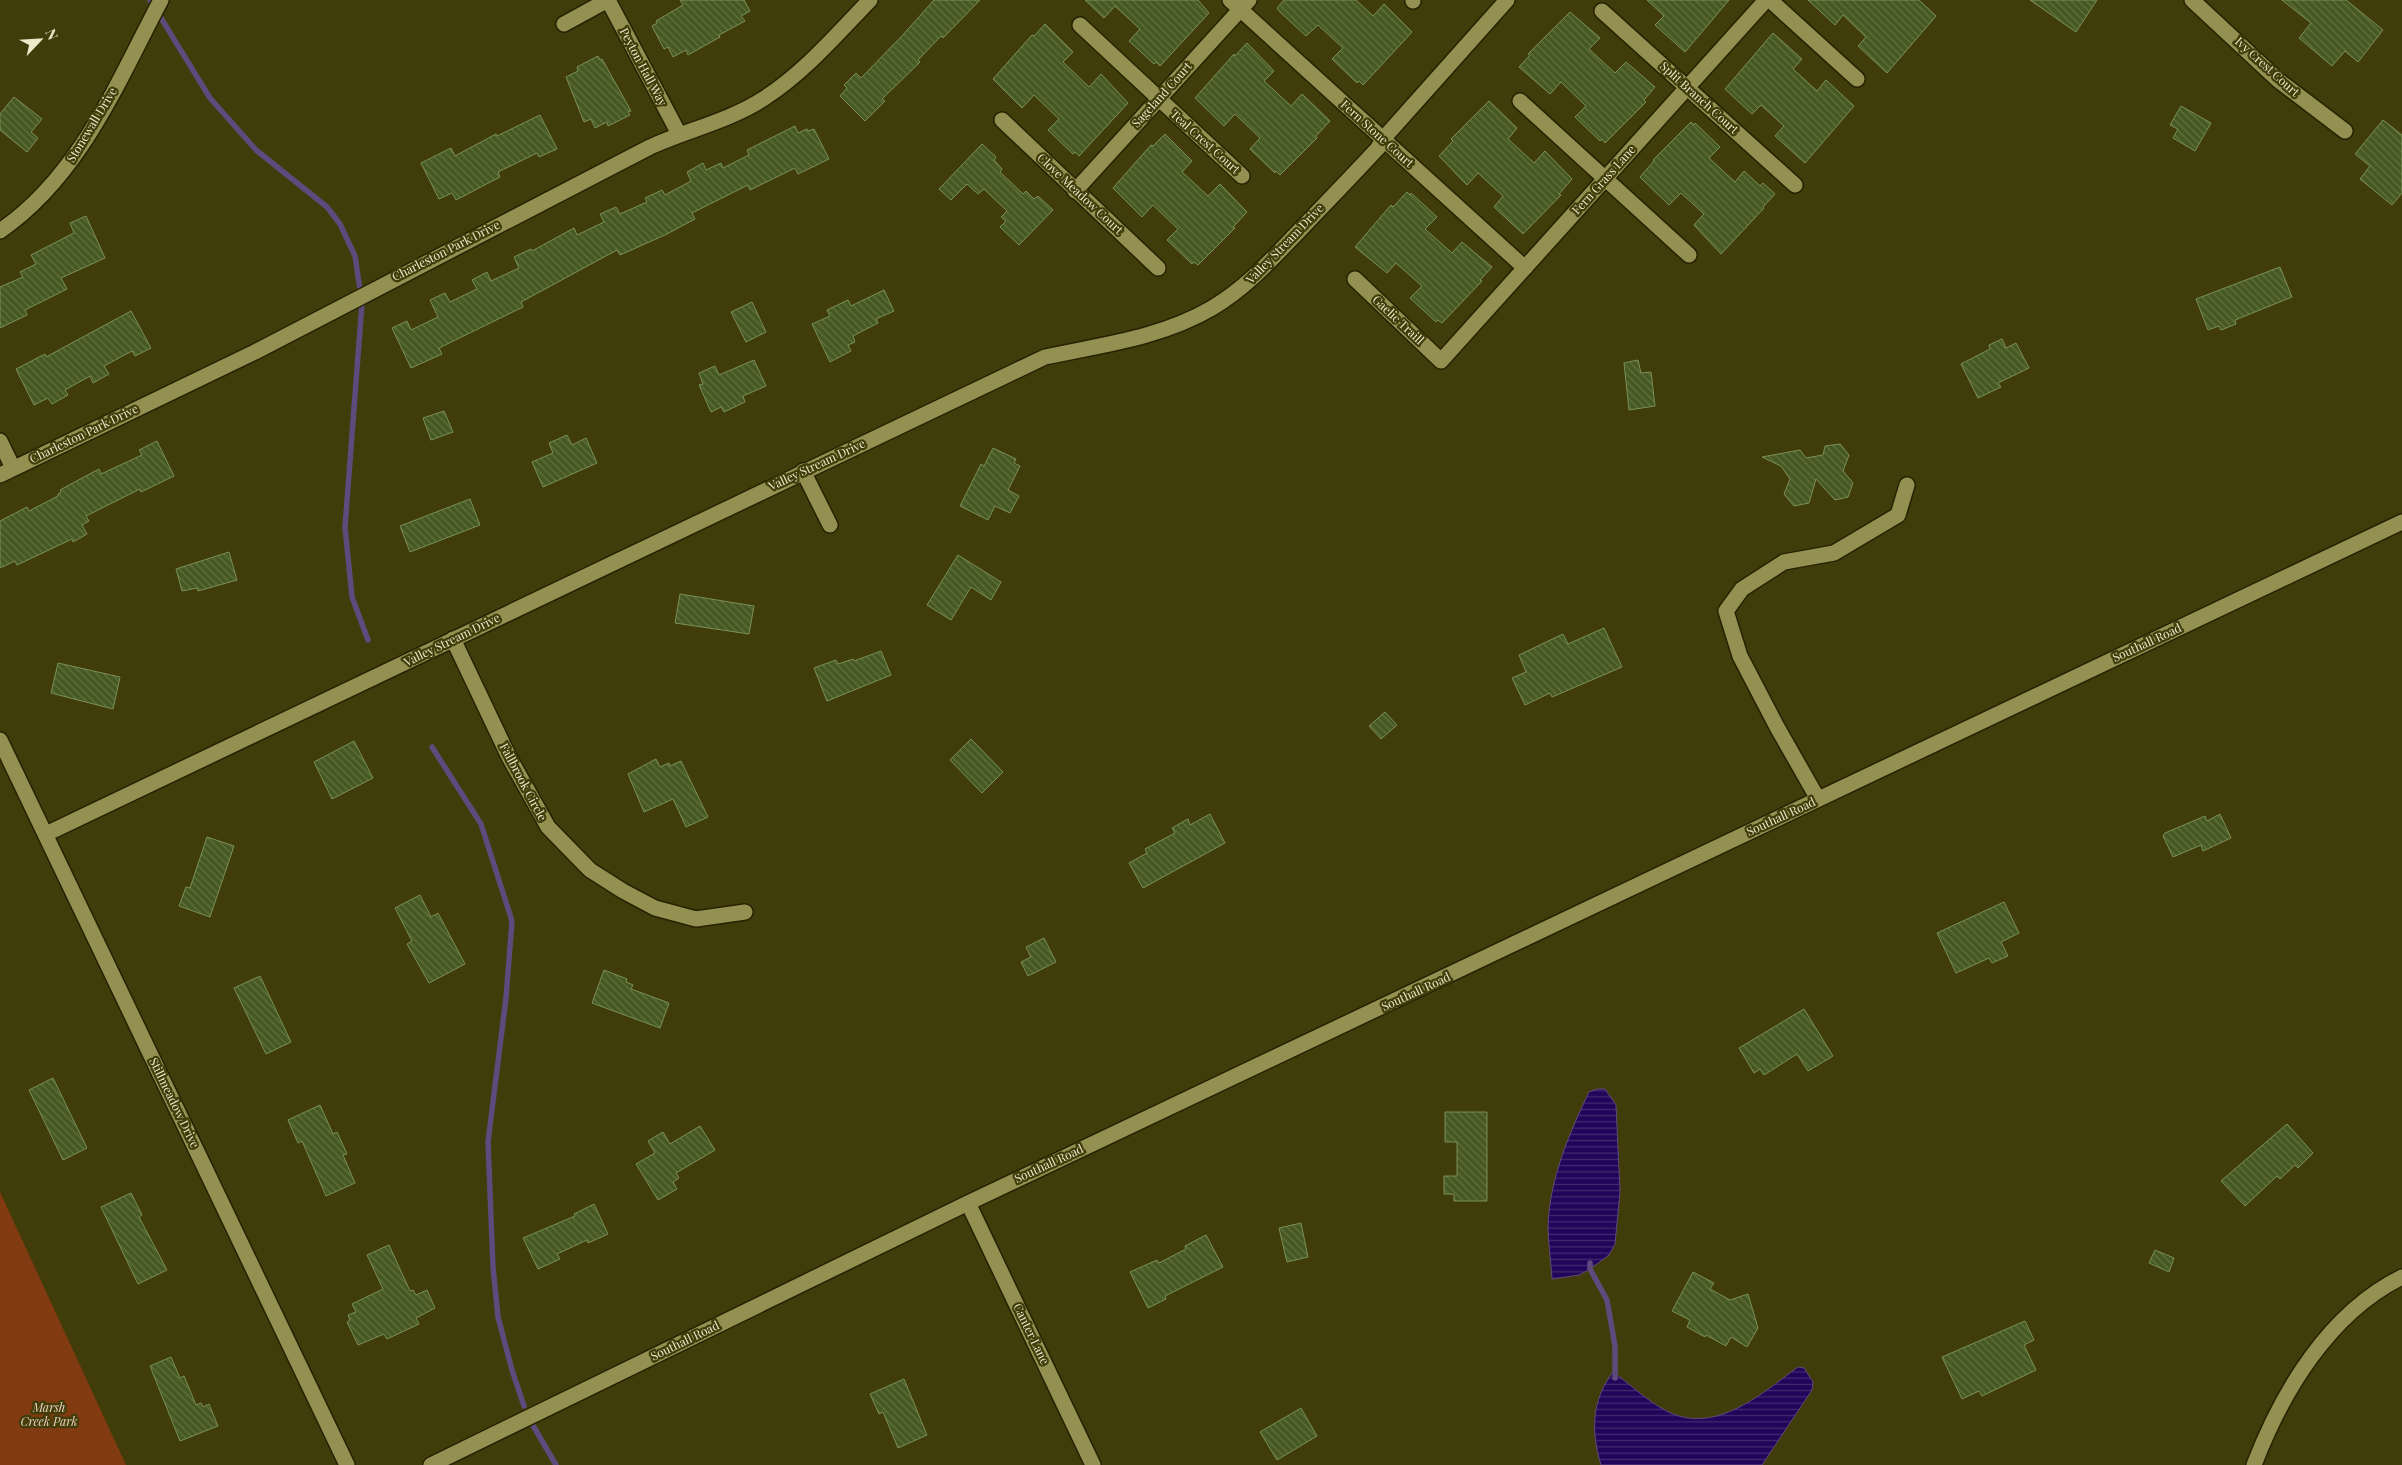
<svg xmlns="http://www.w3.org/2000/svg" width="2402" height="1465" viewBox="0 0 2402 1465" font-family="'Playfair Display',serif">
<style>
.green{fill:#823a10}
.water{fill:url(#water-rules);stroke:#5e4a7c}
.lines{fill:none;stroke-linecap:round;stroke-linejoin:round}
.stream{stroke:#5e4a7c;stroke-width:5.5}
.building{fill:url(#building-back-hatch);stroke:#7a9057}
.minor-casing{stroke:#252302;stroke-width:18}
.minor{stroke:#939051;stroke-width:15}
.labels{text-anchor:middle;stroke-width:4.5;stroke-linejoin:round;paint-order:stroke}
.street-label{font-size:12px;fill:#ebeaca;stroke:#403d0a}
.park-label{font-size:12px;font-style:italic;fill:#eccec0;stroke:#403d0a}
</style>
<defs>
<pattern id="water-rules" width="6" height="5" patternUnits="userSpaceOnUse" patternTransform="scale(1.25)"><rect width="6" height="5" fill="#21055a"/><path d="M0 2.5h6" fill="none" stroke="#412a70"/></pattern>
<pattern id="building-back-hatch" width="6" height="6" patternUnits="userSpaceOnUse" patternTransform="scale(1.25)"><rect width="6" height="6" fill="#465922"/><path d="M-1 5l2 2M0 0l6 6M5-1l2 2" fill="none" stroke="#617141"/></pattern>
</defs>
<rect width="100%" height="100%" fill="#403d0a"/>
<path class="green" d="M0 1192 126 1465H0Z"/>
<g class="water">
<path d="M1597 1089H1605L1616 1105 1620 1192 1615 1244 1609 1255 1590 1269 1579 1275 1552 1279C1551 1261 1548 1242 1548 1225 1550 1178 1569 1134 1589 1092Z"/>
<path d="M1798 1367 1804 1368 1813 1382 1812 1390 1762 1465H1601C1591 1432 1591 1401 1613 1372 1630 1384 1645 1399 1663 1409 1712 1438 1760 1395 1798 1367Z"/>
</g>
<g class="lines">
<g class="stream">
<path d="M150 0 210 98 256 150 327 207 340 224 355 256 362 303 345 527 352 597 368 640"/>
<path d="M432 747 481 824 512 921 506 998 488 1142 493 1267 498 1317 512 1370 524 1406"/>
<path d="M1590 1263V1269L1607 1300 1615 1346V1378"/>
<path d="M531 1422 556 1465"/>
</g>
</g>
<g class="building">
<path d="M680 0H744L750 11 741 16 745 21 719 35 720 37 688 55 686 50 673 57 668 47 664 49 652 26 657 23 656 21 683 5Z"/>
<path d="M934 0H980L943 38 941 36 918 60 920 62 882 99 885 101 865 121 840 96 847 88 844 85 856 73 861 78 901 37Z"/>
<path d="M1085 0H1198L1209 13 1160 66 1156 62 1154 64 1129 41 1140 29 1115 6 1104 18Z"/>
<path d="M1284 0H1356L1373 16 1384 4 1412 32 1363 85 1359 81 1357 83 1332 59 1343 48 1318 25 1306 36 1280 12 1277 8Z"/>
<path d="M1647 0H1729L1685 52 1655 25 1664 16Z"/>
<path d="M1808 0H1919L1936 16 1887 73 1858 46 1866 37 1843 15 1835 25Z"/>
<path d="M2030 0H2097L2076 32Z"/>
<path d="M2282 0H2346L2383 30 2358 62 2345 51 2332 66 2299 38 2311 23Z"/>
<path d="M1570 12 1600 38 1589 49 1615 73 1626 62 1655 87 1644 100 1646 102 1605 143 1602 139 1600 141 1575 117 1586 106 1561 82 1550 94 1519 67 1530 55 1528 54Z"/>
<path d="M1045 24 1073 52 1063 62 1089 87 1101 74 1128 103 1079 156 1075 152 1073 154 1048 130 1059 119 1034 95 1022 108 993 79 1032 35 1034 36Z"/>
<path d="M1773 33 1802 59 1793 69 1817 91 1826 80 1854 106 1805 163 1775 136 1784 126 1761 105 1752 114 1725 89Z"/>
<path d="M1247 43 1274 71 1264 81 1278 94 1291 106 1302 94 1330 121 1316 136 1317 138 1280 175 1276 171 1275 173 1250 149 1260 138 1235 114 1224 126 1195 98 1234 54 1235 56Z"/>
<path d="M598 56 600 60 602 59 631 111 628 112 630 115 608 126 607 122 595 128 591 119 584 122 566 77 578 71 577 67Z"/>
<path d="M14 97 42 119 31 132 38 138 27 152 0 130V114Z"/>
<path d="M1489 101 1517 128 1508 139 1534 163 1545 151 1572 179 1559 194 1561 195 1523 234 1494 207 1503 196 1478 173 1467 185 1439 156 1453 141 1451 139Z"/>
<path d="M2181 106 2211 123 2195 151 2173 138 2178 129 2170 125Z"/>
<path d="M540 115 557 149 539 157 537 153 498 172 500 177 456 200 452 193 439 199 421 163 451 148 455 156 496 134 497 136Z"/>
<path d="M2383 120 2402 135V193L2392 205 2360 179 2370 166 2355 154Z"/>
<path d="M1691 122 1694 125 1695 123 1720 147 1709 158 1735 182 1744 171 1760 186 1763 183 1775 194 1763 207 1764 208 1721 254 1694 225 1704 214 1681 193 1669 205 1640 177 1654 161 1653 160Z"/>
<path d="M795 126 798 133 807 129 808 131 814 129 829 159 798 174 795 168 750 190 748 185 692 213 695 219 665 235 620 255 617 250 521 302 523 307 439 348 442 354 411 368 392 328 407 321 411 330 438 317 430 300 445 293 450 302 477 289 472 280 487 272 491 281 519 268 514 257 531 249 532 251 574 228 577 235 604 222 600 214 616 207 620 214 647 202 645 198 662 190 665 195 691 181 687 172 703 163 706 170 721 163 723 168 749 155 747 150Z"/>
<path d="M1165 134 1192 161 1182 172 1208 196 1220 184 1247 212 1233 227 1235 228 1198 265 1194 262 1192 264 1167 240 1178 229 1153 205 1142 217 1113 188 1151 145 1153 146Z"/>
<path d="M982 144 996 157 994 160 1002 169 1000 172 1023 194 1026 191 1034 199 1038 196 1053 210 1019 245 1000 227 1006 221 1001 217 1007 211 984 189 978 194 967 184 951 200 939 189Z"/>
<path d="M1407 192 1410 195 1411 193 1437 217 1425 229 1452 253 1462 242 1492 267 1480 280 1482 281 1442 323 1438 320 1436 322 1410 298 1422 286 1396 263 1387 273 1355 247 1391 205 1393 207Z"/>
<path d="M86 216 105 258 61 278 67 289 25 310 27 315 0 328V287L23 277 20 272 36 264 31 255 74 233 70 223Z"/>
<path d="M2280 267 2292 297 2235 320 2236 324 2221 330 2219 326 2208 330 2196 299Z"/>
<path d="M884 290 894 311 876 319 878 323 853 336 855 342 848 345 851 351 830 362 812 324 830 316 827 310 848 300 851 306Z"/>
<path d="M752 302 766 332 746 342 731 312Z"/>
<path d="M131 311 151 348 135 356 132 351 104 366 109 374 93 383 90 376 65 390 68 395 52 404 48 398 34 405 16 369 45 354 46 357Z"/>
<path d="M2002 339 2006 348 2016 343 2029 368 1998 383 2001 387 1978 398 1961 364 1990 349 1989 345Z"/>
<path d="M754 360 766 386 743 396 745 402 724 412 721 407 711 412 699 385 703 384 699 373 715 366 719 375Z"/>
<path d="M1638 360 1641 373 1651 372 1655 406 1629 410 1624 363Z"/>
<path d="M444 411 453 432 431 440 423 418Z"/>
<path d="M567 435 572 445 586 438 597 463 543 487 532 462 553 453 549 443Z"/>
<path d="M157 441 174 476 141 492 140 489 86 516 89 521 82 525 87 534 73 542 72 539 17 565 15 561 0 568V521L27 507 29 511 58 496V494L61 492 60 490 99 469 101 474 142 455 139 450Z"/>
<path d="M1840 444 1849 455 1843 471 1853 483 1848 497 1835 500 1816 479 1809 503 1794 506 1784 494 1790 479 1781 466 1762 457 1800 450 1806 458 1823 455 1825 446Z"/>
<path d="M993 448 1016 459 1014 463 1020 466 1008 490 1019 496 1010 513 995 506 988 520 960 506 981 464 984 466Z"/>
<path d="M470 499 480 525 410 552 400 526Z"/>
<path d="M229 552 237 580 198 591 197 588 182 591 176 569Z"/>
<path d="M958 555 1001 582 991 600 971 587 951 620 927 605Z"/>
<path d="M680 594 754 606 749 634 675 623Z"/>
<path d="M1604 628 1622 667 1552 697 1550 693 1525 705 1512 678 1526 672 1519 655 1563 634 1568 644Z"/>
<path d="M881 651 891 675 827 701 814 668 836 660 838 664 853 659 854 661Z"/>
<path d="M58 663 120 677 113 709 51 693Z"/>
<path d="M1385 712 1397 725 1381 739 1369 726Z"/>
<path d="M971 739 1003 772 982 793 950 760Z"/>
<path d="M354 741 373 778 332 799 314 762Z"/>
<path d="M656 759 660 767 669 763 670 766 681 761 708 817 686 827 673 799 644 812 628 774Z"/>
<path d="M1210 814 1225 843 1143 888 1129 863 1147 853 1145 849 1175 833 1172 828 1188 819 1190 825Z"/>
<path d="M2220 814 2231 838 2203 851 2201 845 2173 857 2163 836 2165 833 2205 816 2207 821Z"/>
<path d="M207 837 234 846 210 917 179 906 186 887 190 888Z"/>
<path d="M420 895 431 917 438 913 465 964 429 983 407 944 412 941 395 908Z"/>
<path d="M2004 902 2019 933 2001 942 2008 956 1992 963 1989 958 1956 973 1937 933Z"/>
<path d="M1044 938 1056 962 1028 976 1021 962 1031 957 1026 947Z"/>
<path d="M604 970 627 979 626 982 633 985 631 989 669 1003 660 1028 592 1003Z"/>
<path d="M260 976 291 1042 266 1054 234 988Z"/>
<path d="M1804 1009 1833 1056 1808 1071 1797 1054 1764 1075 1760 1069 1754 1073 1739 1048Z"/>
<path d="M53 1078 87 1148 63 1160 29 1090Z"/>
<path d="M320 1105 333 1134 337 1132 347 1154 343 1155 355 1183 326 1196 302 1141 298 1143 288 1120Z"/>
<path d="M1445 1112H1487V1201H1454V1194H1444V1176H1457V1142H1445Z"/>
<path d="M2287 1124 2313 1153 2298 1168 2295 1165 2280 1179 2277 1176 2245 1206 2221 1181Z"/>
<path d="M700 1126 715 1150 676 1173 679 1178 673 1182 677 1189 658 1200 636 1164 655 1153 648 1141 663 1132 670 1144Z"/>
<path d="M131 1193 142 1215 139 1217 167 1270 138 1284 101 1207Z"/>
<path d="M594 1204 608 1234 588 1243 587 1240 557 1254 560 1259 538 1269 523 1238 575 1216 574 1214Z"/>
<path d="M1301 1223 1308 1257 1287 1262 1279 1228Z"/>
<path d="M1206 1235 1223 1267 1165 1296 1166 1299 1148 1308 1130 1272 1157 1260 1159 1263 1186 1249 1185 1246Z"/>
<path d="M389 1245 410 1291 413 1290 416 1295 427 1290 435 1308 416 1318 419 1324 387 1339 384 1334 358 1345 347 1322 350 1320 348 1315 356 1312 352 1304 383 1289 367 1255Z"/>
<path d="M2155 1250 2174 1258 2169 1272 2149 1263Z"/>
<path d="M1693 1272 1714 1283 1710 1289 1730 1300 1748 1294 1758 1328 1747 1347 1731 1337 1726 1346 1706 1335 1705 1337 1687 1327 1690 1320 1672 1311Z"/>
<path d="M2025 1321 2034 1340 2024 1345 2036 1370 1982 1396 1979 1391 1962 1399 1942 1357Z"/>
<path d="M171 1357 180 1378 184 1376 196 1405 201 1403 203 1407 209 1404 218 1426 180 1441 150 1366Z"/>
<path d="M904 1379 927 1435 898 1448 883 1412 879 1414 870 1394Z"/>
<path d="M1301 1408 1317 1436 1277 1460 1260 1432Z"/>
</g>
<g class="lines">
<g class="minor-casing">
<g id="minor">
<path d="M608 0 679 134"/>
<path d="M1230 0 1525 268"/>
<path d="M1413 0V1"/>
<path d="M1770 0 1857 79"/>
<path d="M2192 0 2278 80 2345 131"/>
<path d="M1602 11 1795 185"/>
<path d="M564 24 608 0"/>
<path d="M1080 25 1242 176"/>
<path d="M1520 101 1689 255"/>
<path d="M1002 120 1158 268"/>
<path d="M1075 191 1249 0"/>
<path d="M0 231C80 176 117 83 161 0"/>
<path d="M1355 279 1441 361 1766 0"/>
<path d="M0 441 13 468"/>
<path d="M803 471 830 525"/>
<path d="M0 475 255 352 650 147C687 130 729 121 763 99 804 73 837 34 870 0"/>
<path d="M453 639 509 757 548 827 590 870 623 891 655 908 696 919 745 912"/>
<path d="M0 740 347 1465"/>
<path d="M1818 799 1777 727 1740 656 1726 611 1742 589 1784 562 1834 553 1898 515 1907 485"/>
<path d="M46 834 1045 357C1101 345 1161 338 1212 308 1246 288 1272 259 1299 231 1326 203 1352 176 1378 148L1383 139 1507 0"/>
<path d="M968 1203 1093 1465"/>
<path d="M431 1465 968 1203 2402 522"/>
<path d="M2254 1465C2282 1392 2329 1313 2402 1277"/>
</g>
</g>
<use href="#minor" class="minor"/>
</g>
<g class="labels">
<g class="street-label">
<text transform="translate(643 67) rotate(62)" y="4">Peyton Hall Way</text>
<text transform="translate(2267 67) rotate(42)" y="4">Ivy Crest Court</text>
<text transform="translate(1162 95) rotate(-48)" y="4">Sageland Court</text>
<text transform="translate(1699 98) rotate(42)" y="4">Split Branch Court</text>
<text transform="translate(92 125) rotate(-59)" y="4">Stonewall Drive</text>
<text transform="translate(1377 134) rotate(42)" y="4">Fern Stone Court</text>
<text transform="translate(1205 142) rotate(42)" y="4">Teal Crest Court</text>
<text transform="translate(1604 180) rotate(-48)" y="4">Fern Grass Lane</text>
<text transform="translate(1080 194) rotate(43)" y="4">Clove Meadow Court</text>
<text transform="translate(1285 244) rotate(-46)" y="4">Valley Stream Drive</text>
<text transform="translate(446 251) rotate(-27)" y="4">Charleston Park Drive</text>
<text transform="translate(1398 320) rotate(43)" y="4">Gaelic Traill</text>
<text transform="translate(84 434) rotate(-26)" y="4">Charleston Park Drive</text>
<text transform="translate(817 465) rotate(-25)" y="4">Valley Stream Drive</text>
<text transform="translate(452 640) rotate(-26)" y="4">Valley Stream Drive</text>
<text transform="translate(2147 643) rotate(-25)" y="4">Southall Road</text>
<text transform="translate(523 782) rotate(62)" y="4">Fallbrook Circle</text>
<text transform="translate(1781 817) rotate(-25)" y="4">Southall Road</text>
<text transform="translate(1416 992) rotate(-25)" y="4">Southall Road</text>
<text transform="translate(174 1103) rotate(64)" y="4">Stillmeadow Drive</text>
<text transform="translate(1049 1164) rotate(-25)" y="4">Southall Road</text>
<text transform="translate(1031 1334) rotate(64)" y="4">Canter Lane</text>
<text transform="translate(685 1341) rotate(-26)" y="4">Southall Road</text>
</g>
<g class="park-label">
<text x="49" y="1412">Marsh<tspan x="49" dy="14">Creek Park</tspan></text>
</g>
</g>
<g transform="translate(40 40) rotate(65)" stroke="#403d0a" stroke-width="4" paint-order="stroke">
<path d="M0-4L9 19L0 12L-9 19Z" fill="#ebeaca"/>
<text y="-8" font-size="14" font-weight="bold" text-anchor="middle" fill="#ebeaca">N</text>
</g>
</svg>
